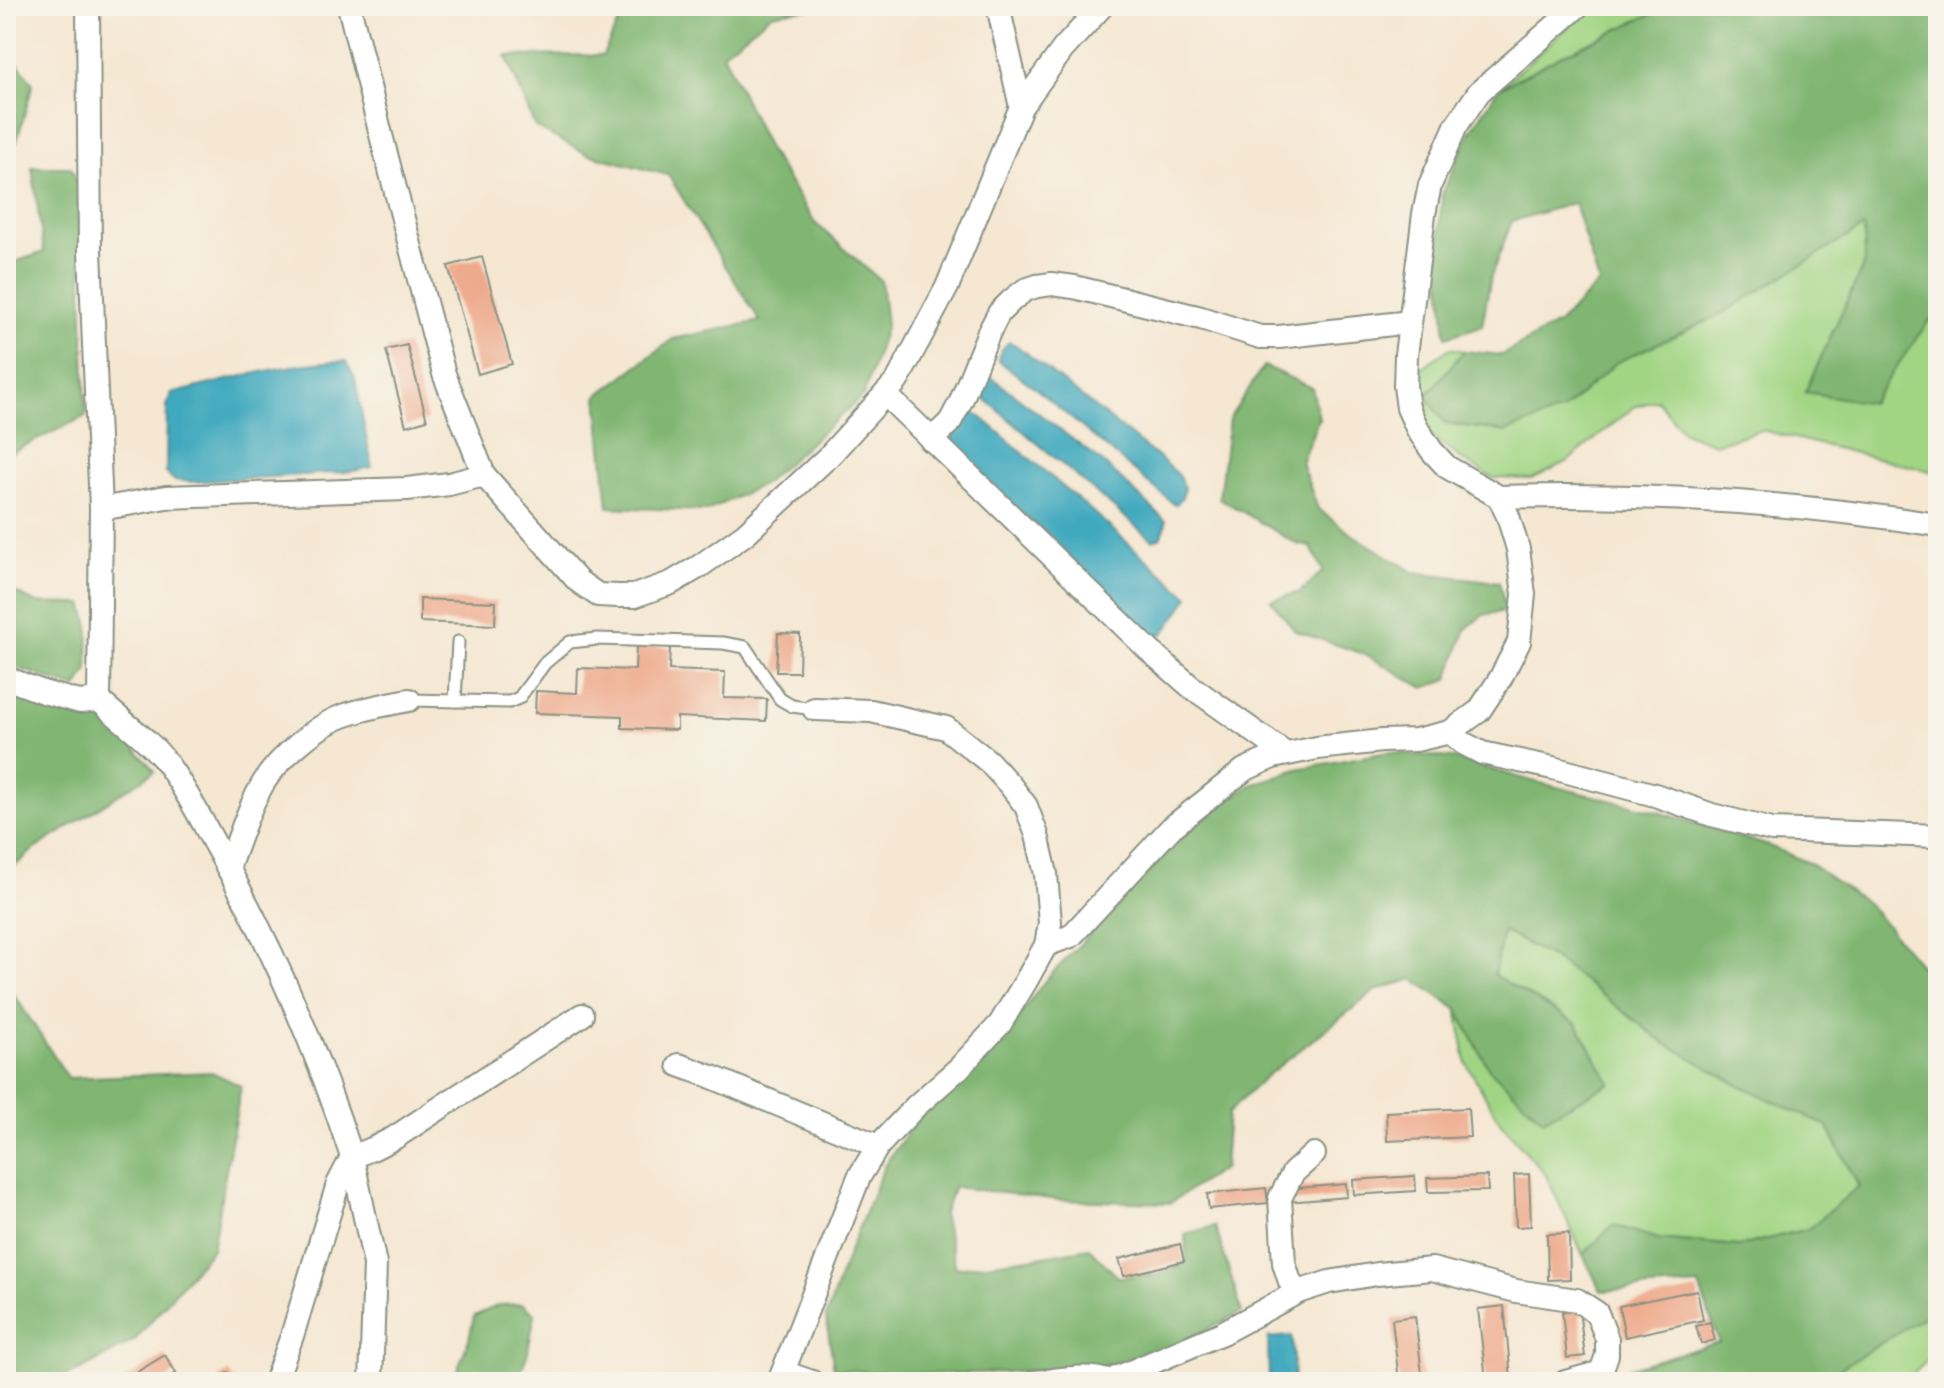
<svg xmlns="http://www.w3.org/2000/svg" width="1944" height="1388" viewBox="0 0 1944 1388" font-family="Vollkorn,serif">
<style>
.green{fill:#a1d584;stroke:#60895c;stroke-width:2}
.forest{fill:#80b672;stroke:#507a53;stroke-width:2}
.water{fill:#3fa9be;stroke:#2f7379;stroke-width:2}
.building{fill:#eeaa8c}
.lines{fill:none;stroke-linecap:round;stroke-linejoin:round}
.service-casing{stroke:#8a9283;stroke-width:15}
.minor-casing{stroke:#8a9283;stroke-width:26}
.service{stroke:#fff;stroke-width:11}
.minor{stroke:#fff;stroke-width:22}
</style>
<rect width="100%" height="100%" fill="#f7f3e8"/>
<filter id="ink" filterUnits="userSpaceOnUse"><feTurbulence type="fractalNoise" baseFrequency=".0125" numOctaves="2"/><feDisplacementMap in="SourceGraphic" scale="16" xChannelSelector="R" yChannelSelector="G"/><feConvolveMatrix kernelMatrix="1 2 1 2 8 2 1 2 1" color-interpolation-filters="sRGB"/></filter>
<filter id="wash" filterUnits="userSpaceOnUse"><feTurbulence type="fractalNoise" baseFrequency=".006" numOctaves="4" result="noise"/><feDisplacementMap in="SourceGraphic" scale="32" xChannelSelector="R" yChannelSelector="G"/><feGaussianBlur stdDeviation="1.8" result="paint"/><feColorMatrix in="noise" values="0 0 0 0 0 0 0 0 0 0 0 0 0 0 0 0 0 1.4 0 .05"/><feComposite in="paint" operator="in"/></filter>
<g filter="url(#wash)">
<rect width="100%" height="100%" fill="#f5e7d2"/>
<g class="green">
<path d="M1596 6H1669L1564 54 1498 89 1567 28Z"/>
<path d="M1865 226V262L1806 392 1928 322 1938 312V473L1761 430 1715 444 1683 432 1657 400 1634 407 1567 462 1532 479 1493 478 1464 461 1431 436 1417 409V371L1450 348 1464 351 1426 396 1563 410 1616 362 1716 317Z"/>
<path d="M1502 931 1557 960 1663 1042 1737 1084 1827 1126 1859 1187 1808 1229 1739 1246 1658 1239 1613 1225 1583 1255 1546 1175 1501 1123 1466 1063 1457 1009 1489 1069 1577 1024 1494 975Z"/>
<path d="M1938 1308V1351L1904 1382H1825L1844 1366Z"/>
</g>
<g class="forest">
<path d="M626 6H824L772 14 723 53 767 147 815 223 881 281 886 325 864 395 764 484 707 511 608 507 597 396 673 339 760 321 668 175 587 154 535 127 506 56 603 55Z"/>
<path d="M1669 6H1938V312L1928 322 1871 403 1805 392 1865 262 1864 227 1716 317 1617 362 1563 410 1506 432 1445 423 1426 396 1464 351 1502 355 1559 323 1599 283 1574 203 1512 221 1491 276 1482 326 1446 337 1438 247 1442 194 1470 133 1498 89 1564 54Z"/>
<path d="M6 47 33 84 16 144 6 149Z"/>
<path d="M32 167H71L79 187 86 416 6 455V265L44 252Z"/>
<path d="M1264 366 1312 388 1319 418 1301 462 1318 509 1350 533 1413 572 1499 582 1506 611 1483 615 1466 629 1448 679 1424 688 1364 654 1295 631 1271 600 1300 592 1323 571 1311 547 1297 544 1219 498 1229 419Z"/>
<path d="M6 588 37 603 83 604 89 625 88 670 77 688 9 665 6 655Z"/>
<path d="M21 698 75 716 95 711 126 738 155 771 33 850 6 874V710Z"/>
<path d="M1388 752 1451 758 1532 781 1655 811 1769 846 1809 863 1868 904 1932 979 1938 975V1308L1844 1366 1825 1382H1604L1610 1374 1719 1342 1699 1285 1601 1291 1583 1255 1613 1225 1658 1239 1739 1246 1808 1229 1859 1186 1827 1126 1737 1084 1663 1042 1557 960 1503 931 1494 975 1577 1024 1610 1083 1543 1120 1489 1069 1457 1009 1413 979 1375 991 1264 1078 1228 1113 1224 1168 1170 1203 1060 1200 954 1187 943 1214 956 1268 1037 1257 1089 1248 1118 1277 1159 1275 1187 1262 1185 1234 1215 1226 1242 1312C1204 1331 1165 1352 1123 1362 1093 1370 1063 1369 1031 1371 965 1374 901 1376 834 1369L826 1317 849 1251 885 1164 922 1113 1006 1033 1045 981 1197 822 1249 786 1297 769Z"/>
<path d="M6 982 68 1078 212 1072 241 1086 212 1249 135 1340 83 1369 49 1382H6Z"/>
<path d="M523 1304 535 1314 527 1356 516 1382H453L469 1339 474 1316 499 1305Z"/>
</g>
<g class="water">
<path d="M1009 342 1016 345 1169 466C1182 478 1192 491 1175 505L1035 388 1000 362 998 360C999 353 1004 346 1009 342Z"/>
<path d="M346 361 355 378 372 467 349 472 192 482 174 480 166 473 167 404 171 394C226 380 290 362 346 361Z"/>
<path d="M990 376 1102 462 1166 521 1165 528 1160 538 1152 540 979 394 986 379Z"/>
<path d="M974 413 982 418 1095 514 1189 597 1164 633 1152 636 951 446C952 430 962 423 974 413Z"/>
<path d="M1292 1336 1294 1382H1269L1268 1338Z"/>
</g>
<g id="blocks">
<g class="building">
<path d="M482 257 512 364 478 374 448 266Z"/>
<path d="M407 345 427 420 406 426 386 350Z"/>
<path d="M420 599 496 602 495 625 420 622Z"/>
<path d="M778 633 800 634 799 672H776Z"/>
<path d="M636 646 670 647 669 670 725 672 724 698 767 699 766 721 677 717V730L622 728V716L535 713 536 691 577 693 578 668 635 670Z"/>
<path d="M1468 1108 1470 1137 1387 1141 1386 1112Z"/>
<path d="M1529 1174 1531 1226 1516 1227 1514 1175Z"/>
<path d="M1415 1176 1416 1191 1354 1195 1353 1180Z"/>
<path d="M1487 1176 1488 1191 1428 1192 1427 1178Z"/>
<path d="M1346 1184 1347 1197 1287 1202 1286 1189Z"/>
<path d="M1266 1188 1268 1203 1209 1209 1207 1194Z"/>
<path d="M1569 1233 1570 1279 1548 1280 1547 1234Z"/>
<path d="M1180 1244 1184 1261 1124 1276 1119 1259Z"/>
<path d="M1697 1290 1703 1320 1625 1337 1619 1306Z"/>
<path d="M1504 1306 1511 1378 1486 1380 1478 1309Z"/>
<path d="M1579 1310 1585 1356 1567 1358 1562 1312Z"/>
<path d="M1415 1316 1423 1382H1399L1392 1319Z"/>
<path d="M1710 1322 1715 1340 1701 1344 1696 1326Z"/>
<path d="M165 1355 176 1373 162 1382H121Z"/>
<path d="M228 1372 235 1382H213Z"/>
</g>
</g>
</g>
<g filter="url(#ink)">
<use href="#blocks" fill-opacity="0" stroke="#8a9283" stroke-width="2"/>
<g class="lines">
<g class="service-casing">
<g id="service">
<path d="M409 700 509 702 519 698 545 663 570 642 598 639 723 643 745 647 780 699 792 706 814 709"/>
<path d="M455 701 458 642"/>
</g>
</g>
<g class="minor-casing">
<g id="minor">
<path d="M88 6 90 251 101 509 99 700C120 721 148 738 166 762 186 789 202 821 218 850 273 948 317 1050 352 1157L372 1149 394 1138 582 1015"/>
<path d="M349 6 382 139 444 374 484 475 578 581 598 595 618 596H634L671 583 700 566 745 534 829 456 897 381 947 287 1021 107 1063 49 1102 6"/>
<path d="M998 6 1021 107"/>
<path d="M885 394 1149 650 1190 686 1286 754"/>
<path d="M931 440 950 422 961 401 989 332 999 313 1012 300 1025 290 1037 286 1052 284 1074 287 1201 318 1260 337H1279L1410 322"/>
<path d="M1499 497C1646 493 1793 502 1938 525"/>
<path d="M101 509 166 497 407 489 449 484 484 475"/>
<path d="M6 678 43 692 80 702 99 700"/>
<path d="M1450 732 1463 743 1482 753 1553 768 1655 795 1712 815 1772 830 1938 836"/>
<path d="M228 868C239 840 248 808 264 782 278 759 317 725 343 716 365 708 387 704 409 700"/>
<path d="M1046 945 1071 936 1171 828 1244 770 1273 757 1317 748 1382 741 1416 740 1450 732 1479 711 1500 679 1519 642 1524 594 1518 549 1508 516 1499 497 1447 467 1432 451 1418 430 1408 408 1405 386 1406 355 1424 214 1430 185 1456 126 1479 92 1578 6"/>
<path d="M679 1065 712 1077 878 1146"/>
<path d="M1314 1154 1293 1173 1280 1198 1284 1263 1290 1282 1298 1292 1329 1282 1377 1274 1432 1269 1516 1291 1577 1300 1597 1313 1607 1339V1355L1601 1372 1565 1382"/>
<path d="M352 1157 375 1264 371 1382"/>
<path d="M783 1372 812 1382"/>
<path d="M1109 1381 1222 1333 1298 1292"/>
<path d="M275 1382 292 1336 338 1184 352 1157"/>
<path d="M779 1382 859 1177 878 1146 916 1106 959 1068 1000 1024 1026 981 1046 945 1050 923 1046 874 1037 835 1026 806 1010 785 988 761 946 728 871 711 814 709"/>
<path d="M1035 1382C1059 1380 1087 1373 1110 1382"/>
</g>
</g>
<use href="#service" class="service"/>
<use href="#minor" class="minor"/>
</g>
</g>
<rect width="1944" height="1388" fill="none" stroke="#f7f3e8" stroke-width="32"/>
</svg>
